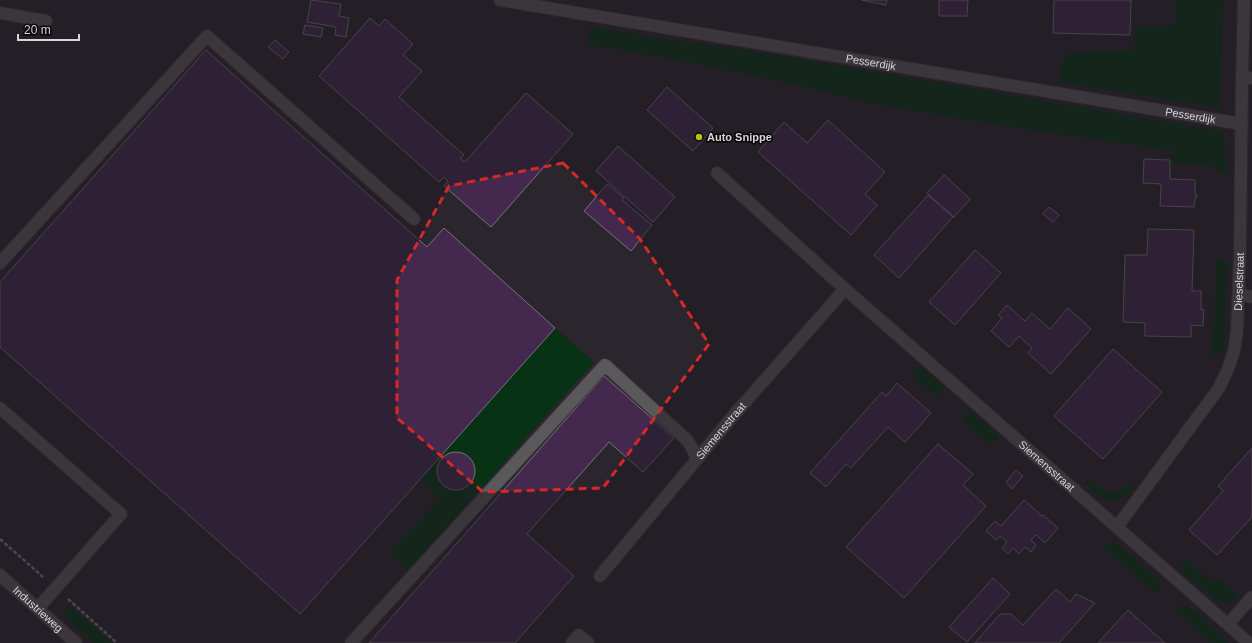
<svg xmlns="http://www.w3.org/2000/svg" width="1252" height="643" viewBox="0 0 1252 643" font-family="Helvetica,sans-serif">
<style>
.built{fill:#2b252e}
.green{fill:#073214}
.building{fill:#44284e;stroke:#777479}
.lines{fill:none;stroke-linecap:round;stroke-linejoin:round}
.service-casing{stroke:#3b393b;stroke-width:14}
.minor-casing{stroke:#3b393b;stroke-width:14}
.tertiary-casing{stroke:#3b393b;stroke-width:14}
.path{stroke:#817f82;stroke-width:2.5;stroke-dasharray:4 2;stroke-linecap:butt}
.service{stroke:#5b585c;stroke-width:12}
.minor{stroke:#5b585c;stroke-width:12}
.tertiary{stroke:#5b585c;stroke-width:12}
.marked{fill:none;stroke:#d62828;stroke-width:3;stroke-dasharray:8 5;stroke-linejoin:round}
.poi-dot{fill:#b0c502;stroke:#080708;stroke-width:1.5}
.labels{text-anchor:middle;stroke-width:3;stroke-linejoin:round;paint-order:stroke}
.street-label{font-size:11px;fill:#d8d6d9;stroke:#080708}
.poi-label{font-size:11px;font-weight:bold;fill:#d8d6d9;stroke:#080708;text-anchor:start}
</style>
<rect width="100%" height="100%" fill="#1f1c20"/>
<rect class="built" x="0" y="0" width="1252" height="643"/>
<g class="green">
<path d="M1175 0H1223L1220 108 1059 82C1059 70 1061 61 1068 52L1130 51 1135 47 1134 31 1137 26H1174L1176 23Z"/>
<path d="M589 26 664 39 747 50 1224 132 1226 161V175L1208 165 1171 163 1173 151 1000 125 884 106 766 78 651 55 589 45Z"/>
<path d="M1216 260 1226 261 1227 265 1225 340 1223 352 1210 357 1209 356 1213 340Z"/>
<path d="M555 328 594 362 408 570 390 553 440 498 420 479Z"/>
<path d="M917 366C925 368 943 384 943 391L941 394 937 395C930 392 914 380 912 372L915 367Z"/>
<path d="M971 412 997 435C998 440 995 443 991 444L988 443 963 421V416C966 413 967 413 971 412Z"/>
<path d="M1088 478 1106 493 1122 490 1129 483 1134 487C1114 511 1102 501 1084 483Z"/>
<path d="M1115 541 1160 581 1161 589 1157 595 1103 548 1111 542Z"/>
<path d="M1184 557 1213 583 1218 578 1239 597C1232 605 1224 605 1215 600L1186 575 1184 572 1181 563Z"/>
<path d="M69 605 112 643H94L66 618 65 609Z"/>
<path d="M1183 605 1190 607 1225 638 1228 643H1211L1174 610 1177 607Z"/>
</g>
<g class="building">
<path d="M311 0 341 4 339 16 349 18 346 37 335 35 336 27 307 22Z"/>
<path d="M861 0H887L886 5Z"/>
<path d="M939 0H968L967 16H939Z"/>
<path d="M1054 0H1131L1130 35 1053 33Z"/>
<path d="M370 18 379 26 385 19 413 44 403 55 422 71 399 97 464 155 460 158 465 162 526 93 573 134 491 227 444 186 448 181 444 177 439 182 319 76Z"/>
<path d="M305 25 323 28 321 37 303 34Z"/>
<path d="M275 40 289 52 283 59 268 47Z"/>
<path d="M206 50 427 247 444 228 555 328 300 614 0 347V282Z"/>
<path d="M667 87 713 128 693 151 647 110Z"/>
<path d="M828 120 885 172 865 194 877 205 851 235 758 152 784 122 807 143Z"/>
<path d="M618 146 675 197 653 222 596 171Z"/>
<path d="M1144 159 1170 160V179L1195 180V195H1197L1196 199H1195L1194 207 1160 206 1161 184 1143 183Z"/>
<path d="M944 175 970 199 954 217 927 193Z"/>
<path d="M607 184 624 198 622 200 652 225 631 251 584 211Z"/>
<path d="M928 195 953 217 899 278 874 255Z"/>
<path d="M1049 207 1059 215 1053 222 1043 214Z"/>
<path d="M1148 229 1194 230 1192 291H1201V310H1204L1203 326 1191 325V337L1145 336V323L1123 322 1125 255H1147Z"/>
<path d="M975 250 1001 273 955 325 929 302Z"/>
<path d="M1007 305 1025 321 1032 313 1050 329 1068 308 1091 329 1051 374 1028 353 1032 348 1019 336 1009 347 991 331 1002 318 998 315Z"/>
<path d="M1113 349 1162 392 1103 459 1054 416Z"/>
<path d="M604 376 674 438 643 472 609 442 527 534 574 576 515 643H369Z"/>
<path d="M897 383 931 413 905 442 888 427 851 468 846 464 826 487 810 473 882 392 886 396Z"/>
<path d="M938 444 973 474 963 485 986 506 904 598 846 547Z"/>
<path d="M1252 448V517L1217 555 1189 530 1223 491 1218 486Z"/>
<circle cx="456" cy="471" r="19"/>
<path d="M1016 470 1023 476 1012 489 1006 482Z"/>
<path d="M1024 500 1042 516 1043 515 1058 528 1045 543 1036 535 1031 540 1036 545 1031 552 1025 547 1019 554 1013 548 1008 554 1002 548 1007 542 1000 536 996 540 986 531 995 521 1001 526Z"/>
<path d="M993 578 1010 594 967 642 949 627Z"/>
<path d="M1056 589 1070 602 1076 594 1095 603 1059 643H975L1000 614H1011L1023 625Z"/>
<path d="M1128 610 1165 643H1098Z"/>
</g>
<g class="lines">
<g class="service-casing">
<g id="service">
<path d="M0 13 46 21"/>
<path d="M1242 78H1252"/>
<path d="M0 263 207 36 414 219"/>
<path d="M1239 294 1252 297"/>
<path d="M0 408 121 514 38 608"/>
<path id="s1" d="M600 576 732 417 845 289"/>
<path d="M1228 624 1252 597"/>
<path d="M351 643 605 365 688 441 697 458"/>
<path d="M572 643 579 635 588 643"/>
</g>
</g>
<g class="minor-casing">
<g id="minor">
<path id="s2" d="M500 0 1242 124"/>
<path id="s3" d="M717 173 845 289 1249 643"/>
<path id="s4" d="M1117 527 1219 388 1228 369 1234 351 1237 331 1240 252 1242 78 1244 0"/>
</g>
</g>
<g class="tertiary-casing">
<g id="tertiary">
<path id="s5" d="M0 575 76 643"/>
</g>
</g>
<g class="path">
<path d="M0 539 43 577"/>
<path d="M68 599 117 643"/>
</g>
<use href="#service" class="service"/>
<use href="#minor" class="minor"/>
<use href="#tertiary" class="tertiary"/>
</g>
<path d="M0 0H1252V643H0ZM563 163 640 239 709 344 603 488 483 492 397 418V280L449 186Z" fill="#1f1c20" fill-opacity=".55" fill-rule="evenodd"/>
<path class="marked" d="M563 163 640 239 709 344 603 488 483 492 397 418V280L449 186Z"/>
<circle class="poi-dot" cx="699" cy="137" r="4"/>
<g class="labels">
<g class="street-label">
<text dy="4" stroke="none"><textPath href="#s2" startOffset="376">Pesserdijk</textPath></text>
<text dy="4" stroke="none"><textPath href="#s2" startOffset="700">Pesserdijk</textPath></text>
<text dy="4" stroke="none"><textPath href="#s4" startOffset="282">Dieselstraat</textPath></text>
<text dy="4" stroke="none"><textPath href="#s1" startOffset="189">Siemensstraat</textPath></text>
<text dy="4" stroke="none"><textPath href="#s3" startOffset="441">Siemensstraat</textPath></text>
<text dy="4" stroke="none"><textPath href="#s5" startOffset="51">Industrieweg</textPath></text>
</g>
<g class="poi-label">
<text x="707" y="141">Auto Snippe</text>
</g>
</g>
<path d="M18 34v6h61v-6" fill="none" stroke="#d8d6d9" stroke-width="2"/>
<text x="24" y="34" font-size="12" fill="#d8d6d9" stroke="#080708" stroke-width="3" paint-order="stroke">20 m</text>
</svg>
